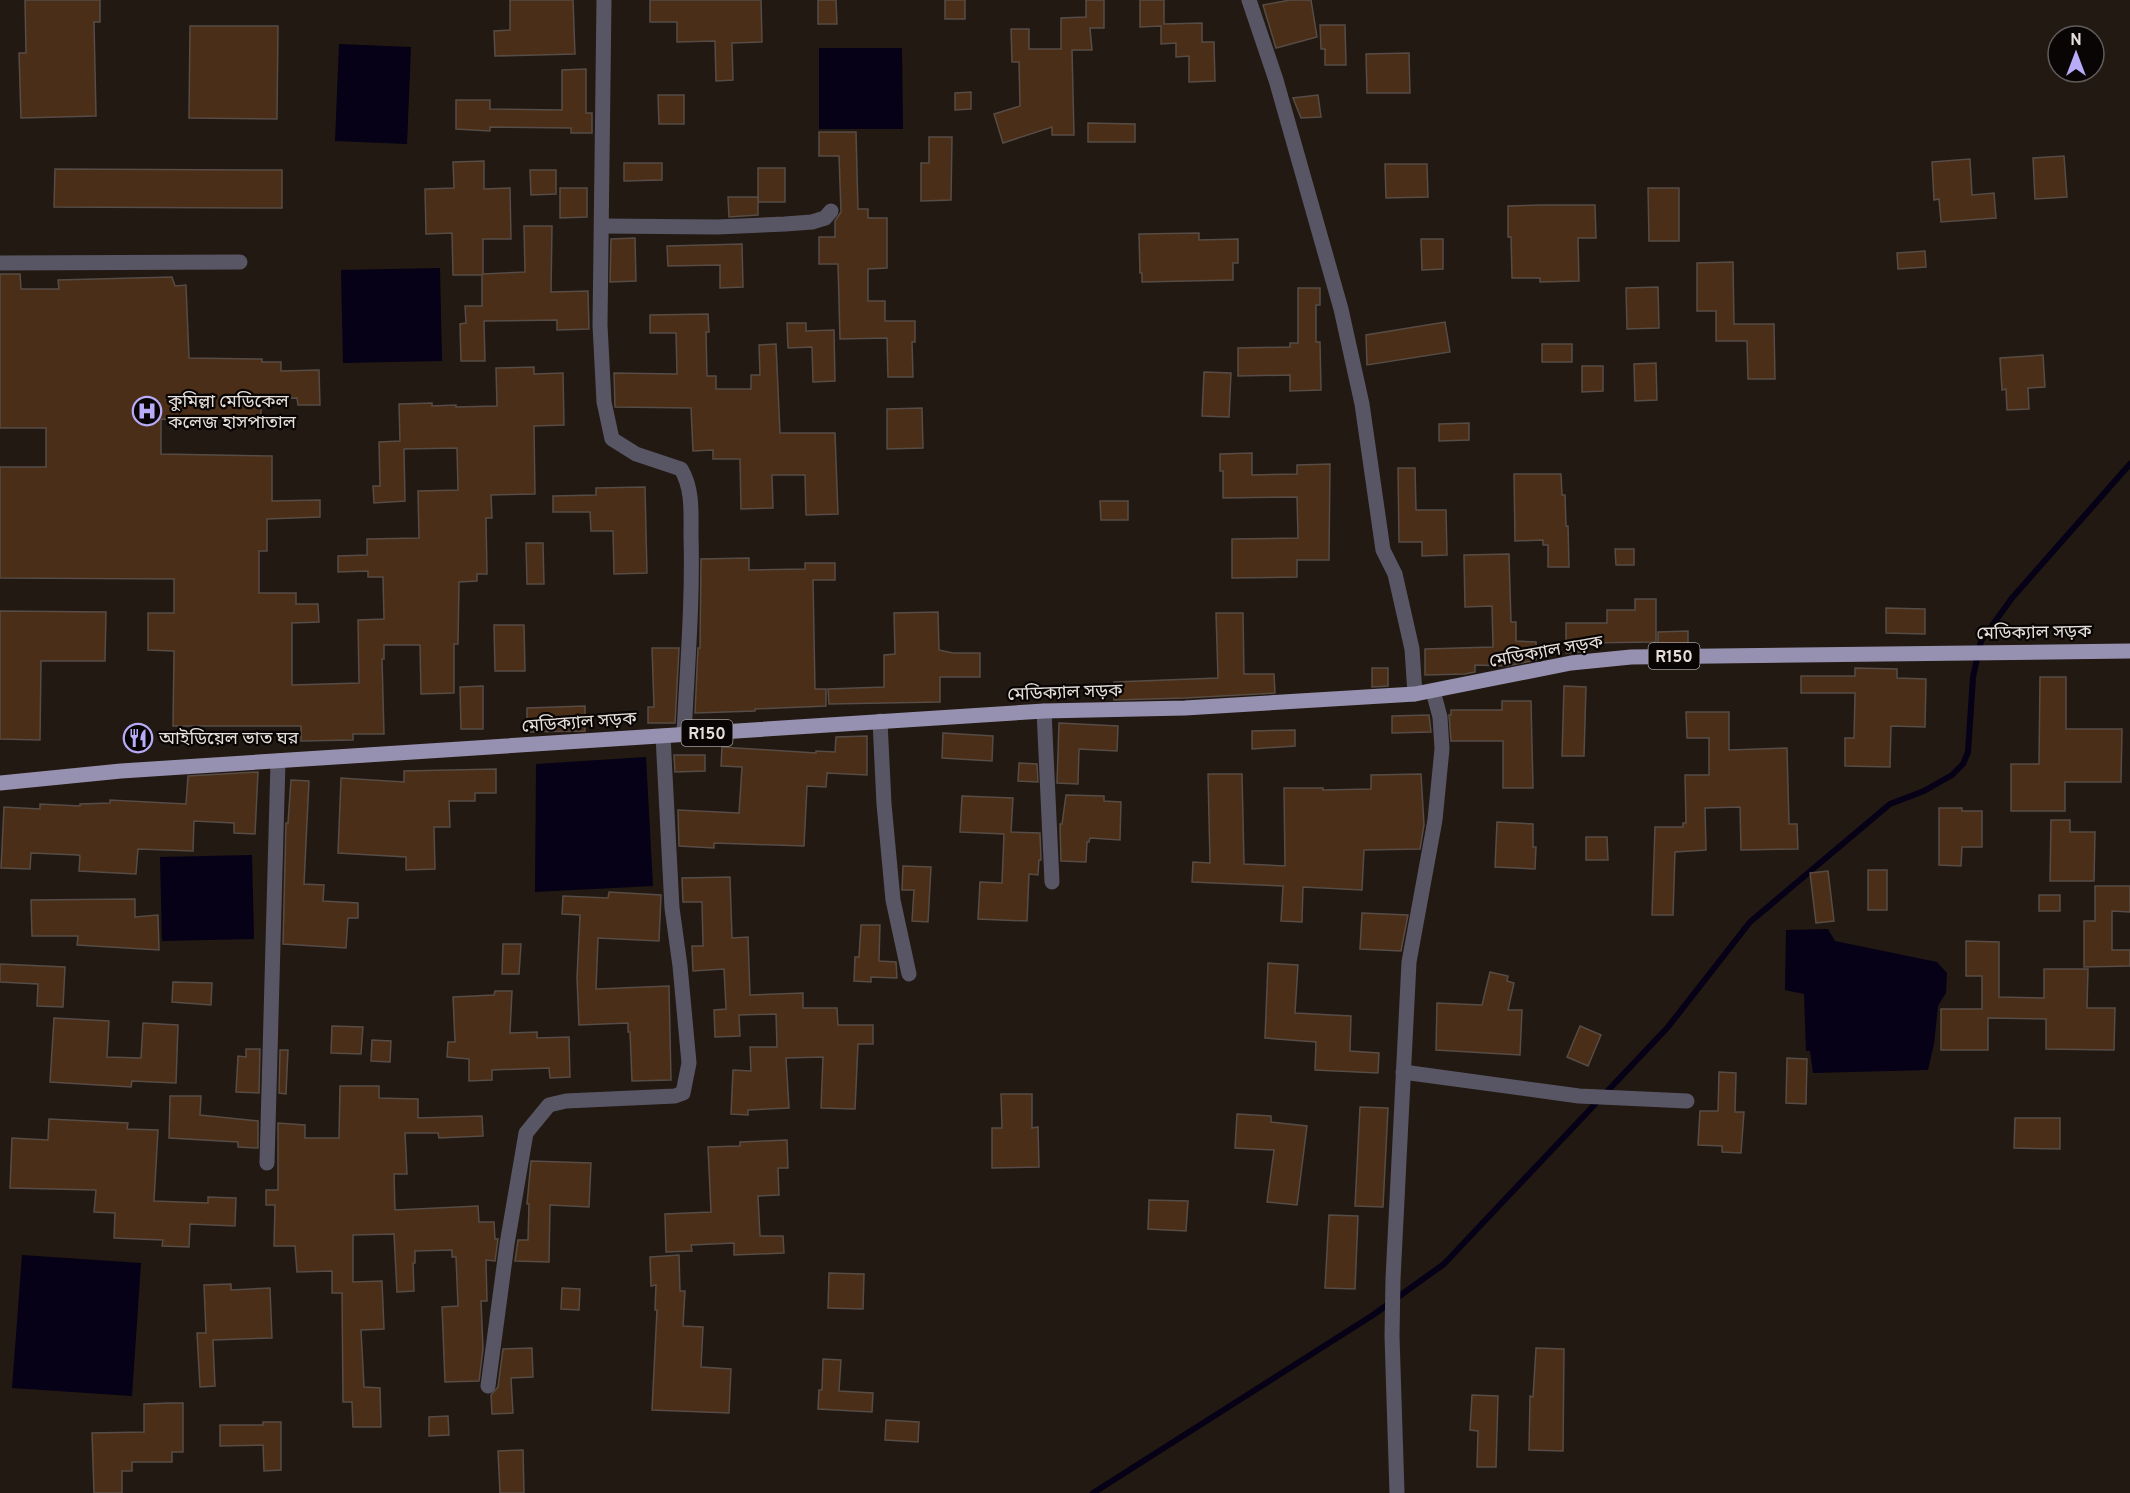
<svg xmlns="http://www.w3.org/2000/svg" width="2130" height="1493" viewBox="0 0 2130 1493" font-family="Overpass,'Noto Sans Bengali',sans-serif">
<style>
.water{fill:#060116}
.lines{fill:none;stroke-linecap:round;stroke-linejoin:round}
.stream{stroke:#060116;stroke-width:6}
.building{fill:#4a2e18;stroke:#574c45;stroke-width:1.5}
.street{stroke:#585665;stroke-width:15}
.primary{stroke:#9691b0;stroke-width:15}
.labels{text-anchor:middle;stroke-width:4.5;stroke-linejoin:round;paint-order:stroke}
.shield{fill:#080504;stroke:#a39d9a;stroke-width:1.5}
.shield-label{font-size:16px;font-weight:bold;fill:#e5deda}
.poi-label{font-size:18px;fill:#e5deda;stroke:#080504;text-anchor:start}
.street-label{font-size:18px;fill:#e5deda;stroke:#080504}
</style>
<rect width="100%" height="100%" fill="#221912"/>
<g class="water">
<path d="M339 44 411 47 407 144 335 141Z"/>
<path d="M819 48H902L903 129H819Z"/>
<path d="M440 268 442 361 343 363 341 270Z"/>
<path d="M646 757 653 886 535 892 536 764Z"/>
<path d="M252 855 254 939 162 941 160 857Z"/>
<path d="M1828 929 1835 941 1937 962 1947 973 1946 993 1938 1006 1934 1044 1928 1070 1813 1073 1810 1051H1806L1804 994 1785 990 1786 930Z"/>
<path d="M22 1255 141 1263 132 1396 12 1388Z"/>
</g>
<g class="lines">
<path class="stream" d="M1093 1493 1373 1315 1444 1264 1668 1027 1750 922 1890 804 1924 791 1952 775 1963 764 1968 752 1973 677 1981 641 2012 598 2130 464"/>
</g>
<g class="building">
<path d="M25 0H100V22H94L96 116 21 118 19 53H26Z"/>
<path d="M510 0H573L575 54 495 56 494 31 510 30Z"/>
<path d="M650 0H761L762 42 732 43 733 80 716 81 715 41 677 42V22H650Z"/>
<path d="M818 0H836L837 24H818Z"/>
<rect x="945" y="0" width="20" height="19"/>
<path d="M1086 0H1104V28H1090L1092 50H1072L1074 135H1052V127L1003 143 994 114 1020 106 1019 62H1012L1011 29H1029V49H1061V18L1086 17Z"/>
<path d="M1140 0H1164V24L1202 23V42H1214L1215 81 1189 82V56L1176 57V43L1161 44V26L1140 27Z"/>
<path d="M1290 0H1311L1317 37 1276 48 1263 5Z"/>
<path d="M1320 25H1345L1346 65H1325V49H1321Z"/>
<path d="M190 26H278L277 119 189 118Z"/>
<path d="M1409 53 1410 93H1367L1366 54Z"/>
<path d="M586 69V113H592V133H571V128L490 127V131L456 129V100H490V109L562 110V70Z"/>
<path d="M971 92V109L955 110V93Z"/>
<path d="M658 95H684V124H659Z"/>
<path d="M1318 95 1321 117 1301 118 1293 98Z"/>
<path d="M1088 123 1135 124V142H1088Z"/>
<path d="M819 132H856L858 209H868V218H887V268L868 269V301H885V321H915V342H912L913 377H888L887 338 840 339 838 264H819V237H835V221L841 212 839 156H819Z"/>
<path d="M929 137H952L951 200 921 201V163H929Z"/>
<path d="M2064 156 2067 197 2035 199 2033 158Z"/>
<path d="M1970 159 1972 195 1994 193 1996 218 1941 222 1939 199 1934 200 1932 162Z"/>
<path d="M484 161V189L510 188 511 239H483V274L525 272 524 226H552L551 292 588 291 589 329 557 330V320L484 321 485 361H461L460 324 466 323 465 306H482V275H453L452 233 426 234 425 189 454 188 453 162Z"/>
<path d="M624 163H662V180L624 181Z"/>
<path d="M1385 164H1427L1428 197 1386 198Z"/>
<rect x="758" y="168" width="27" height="34"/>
<path d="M55 169 282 170V208L54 207Z"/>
<path d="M530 170H556V194L531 195Z"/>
<path d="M560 188H587V217L560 218Z"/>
<path d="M1648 188H1679V241H1649Z"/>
<path d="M728 197H758V215L729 217Z"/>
<path d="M1539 205H1595L1596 238H1578L1579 281 1540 282V278H1512L1511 237H1508V206Z"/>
<path d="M1199 233V240L1238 239V263H1233V280L1142 282V273H1140L1139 234Z"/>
<path d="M635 238 636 281 610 282 611 239Z"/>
<path d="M1421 239H1443V269L1422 270Z"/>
<path d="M742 244 743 287 720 288V265L668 266 667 246Z"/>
<path d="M1925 251 1926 267 1898 269 1897 253Z"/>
<path d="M1733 262 1734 324H1774L1775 379H1748L1747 341H1716V311H1697V263Z"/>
<path d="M0 274H20L21 289H59L58 280 172 277 175 286 186 285 189 358 262 359V362H281V371L319 370 320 405H298L297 398 261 399V420L161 419V454L272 456V501L320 500V517L267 519V551H259V593H296V604H318L319 622 292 623V685L359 683 358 620 384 619 383 577H368V571L338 572V556L367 555V539L419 538 418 491 458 490 457 448 404 449 405 501 374 503 373 486H380L379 442 400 441 399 404 432 403V406L456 405V407L497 406 496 368 534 367V374L563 373 564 425 534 426 535 494 491 495 492 518H486L487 574H477V581L459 582 458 644H454V693L421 694 420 645H384V659H382L384 734H353V740L301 741V726H173L174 651 148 650V613H174V579L0 578V467H46V428H0Z"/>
<path d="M1658 287 1659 328 1627 329 1626 288Z"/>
<path d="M1298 288H1320V305H1316V342H1320L1321 390 1290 391V375L1238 376V348L1290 347V343H1298Z"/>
<path d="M708 314 709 332H706L707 376H716V389H751V375H760L759 345 776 344 780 433H835L838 514 806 515 805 475H772L773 508 741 509 740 459H713V450L693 451 691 408 615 407 614 373 677 374 676 333H650V315Z"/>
<path d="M1445 322 1450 352 1367 365 1366 335Z"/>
<path d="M787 323H806V331L834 330 835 381 813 382 812 347 788 348Z"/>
<rect x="1542" y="344" width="30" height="18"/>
<path d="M2043 355 2045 387 2028 388 2029 409 2007 410 2006 389 2002 390 2000 358Z"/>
<path d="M1656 363 1657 400 1635 401 1634 364Z"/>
<path d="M1582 366H1603V391L1582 392Z"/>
<path d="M1204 372 1231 373 1229 417 1202 416Z"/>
<path d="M922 408 923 448 887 449V409Z"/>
<path d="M1469 423V440L1439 441V424Z"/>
<path d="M1252 453V475L1297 474V465L1330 464 1329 560H1297V577L1232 578V539L1298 538 1297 497 1223 498V471H1220V454Z"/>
<path d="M1398 468H1415L1416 510H1446L1447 555 1422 556V542H1399Z"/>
<path d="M1514 474H1561L1562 495H1565L1566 526H1568L1569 567H1548V545H1543V540L1515 541Z"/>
<path d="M645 487 647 573 614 574 613 531H591L590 512H553V496L596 495V488Z"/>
<path d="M1100 501H1128V520H1101Z"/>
<path d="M526 543H543L544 584H527Z"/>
<path d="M1615 549H1634V565H1616Z"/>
<path d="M1509 554 1511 622H1516V641L1536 642V660L1507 666 1475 665V672L1465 674 1425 675V649L1493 647 1492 606 1465 607 1464 555Z"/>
<path d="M749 558V570L805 569V563H835V580H813L815 689H826V706L755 709V711L695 713 698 648H700L701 559Z"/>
<path d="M1635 599H1656V642L1581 643V652L1566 653V623H1607V610H1635Z"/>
<path d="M1886 608 1925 609V634L1886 633Z"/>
<path d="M0 611 106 612 105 661H41L40 740 0 739Z"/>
<path d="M938 612 939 650 953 653H980V677H940V702L829 704 828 689 884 687V655L895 654 894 613Z"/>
<path d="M1216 613H1243L1244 674H1274L1275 693 1185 698 1114 700V682L1218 678Z"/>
<path d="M494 625H524L525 671H495Z"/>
<path d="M1688 631V647H1658V632Z"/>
<path d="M652 648H679L675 723H648V707H654Z"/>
<path d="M1372 668H1388V686L1372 687Z"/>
<path d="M1855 668 1897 669V678L1926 679 1925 727 1891 726 1890 767 1845 766V738H1854L1855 693H1801V676H1855Z"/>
<path d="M2040 677H2066V729H2122L2121 782H2065V811H2011V764H2039Z"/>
<path d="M483 686V729H461L460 687Z"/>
<path d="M1564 686 1586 687 1584 756H1562Z"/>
<path d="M1502 701H1531L1533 788H1503V741H1451L1449 715H1451V710H1502Z"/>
<path d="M585 706V731L527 732V708Z"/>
<path d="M1686 712H1729V750L1787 748 1789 824H1797L1798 849 1741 850 1740 807 1705 808 1706 850 1675 852 1673 915H1652L1655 827H1683V823H1686L1685 775H1709V738H1687Z"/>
<path d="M1429 715 1431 732 1392 733V716Z"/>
<path d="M1059 723 1118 726 1117 751 1079 749 1078 784 1057 783Z"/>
<path d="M1295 730V746L1252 749V731Z"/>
<path d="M943 733 993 736 992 761 942 758Z"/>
<path d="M867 736V775L827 773 826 787 807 786 804 846 714 843V848L679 846 678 810 739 813 742 767 721 766 722 747 816 753V751L835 752 836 737Z"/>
<path d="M674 755H705V771L675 772Z"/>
<path d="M1019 763 1037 764 1038 782 1018 781Z"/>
<path d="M496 769V793H475V801H449L450 827H434L435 869 406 870V857L338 853 341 778 404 782V771Z"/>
<path d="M258 772 255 834 234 833V823L194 821 193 851 138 849 136 874 79 871 80 856 78 855 31 853 30 869 1 868 4 807 40 809V804L80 806V804L110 803V800L186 804 188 776Z"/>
<path d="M1208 774H1242L1244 864 1285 866 1284 788H1323V790L1371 789V775L1421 774 1424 825 1420 849 1364 850 1362 890 1303 887 1302 922 1281 921 1283 886 1192 882 1193 862 1210 863Z"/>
<path d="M291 780 309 781 304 884 324 885 323 901 358 903V918H348L346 948 283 944 286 823H288Z"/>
<path d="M1066 795 1104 796V801L1121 802 1120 840 1090 838 1089 842H1087L1086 862 1061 861 1060 824H1062Z"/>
<path d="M962 796 1013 798 1011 832 1040 833 1041 860H1039L1038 875 1029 874 1027 921 978 919 980 882 1002 883 1004 834 960 832Z"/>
<path d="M1939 808H1962V811H1982V847H1962L1961 866 1939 865Z"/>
<path d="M2051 820H2070V832H2095L2094 881H2050Z"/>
<path d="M1497 822 1533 824V847H1536L1535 869 1495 867Z"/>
<path d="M1586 837H1607L1608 860H1586Z"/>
<path d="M903 866 931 867 928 922 912 921 914 890H902Z"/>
<rect x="1868" y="870" width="19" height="40"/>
<path d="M1828 871 1834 921 1816 923 1810 873Z"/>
<path d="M730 877 732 938 748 937 750 995 803 993V1008H837L838 1025H873V1044H858L855 1109 821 1108 823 1057 786 1058 789 1108 748 1110V1115L731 1114 733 1070 751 1071 750 1047H777L776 1014 739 1015 740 1036 715 1037 714 1010 726 1009 724 969 693 971 692 946H703L702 902H683L682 878Z"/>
<path d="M2095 886H2130V912L2112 911V950H2130V966L2084 967V921H2095Z"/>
<path d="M609 892 661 895 659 941 598 938 596 989 669 986 671 1080 632 1081 630 1032H628V1023L579 1025 577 978 580 915 562 914 563 896 608 898Z"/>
<rect x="2039" y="895" width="21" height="16"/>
<path d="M135 899V917L158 915 159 950 77 945 78 936H32L31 900Z"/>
<path d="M1362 913 1408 915 1401 951 1360 949Z"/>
<path d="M861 925H880L879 961 896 962 897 978 871 977V982L854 981 855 957H859Z"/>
<path d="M1966 941 1999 942V997L2044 998V969H2088L2087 1008H2115L2114 1050 2046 1049V1019L1988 1018V1050H1941V1009H1982V976H1966Z"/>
<path d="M503 944H521L519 974H502Z"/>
<path d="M1268 963 1298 965 1295 1013 1351 1016 1350 1051 1379 1053 1378 1073 1315 1070 1316 1042 1265 1038Z"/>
<path d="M0 964 65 967 63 1007 37 1006 38 984 0 982Z"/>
<path d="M1490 972 1508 976 1507 981 1514 983 1508 1010H1522L1520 1055 1436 1050 1437 1003 1482 1005Z"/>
<path d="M173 982 212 983 211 1005 172 1002Z"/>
<path d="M495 991H512L510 1033 537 1032V1038L569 1037 570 1077 550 1078 549 1068 492 1070V1080L469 1081V1059L447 1057 448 1042H455L453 997 494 995Z"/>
<path d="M54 1018 109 1021 107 1057 141 1058 143 1023 178 1025 176 1083 132 1081 131 1087 50 1082Z"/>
<path d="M332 1026 363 1027 361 1054 331 1053Z"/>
<path d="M1580 1026 1601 1035 1588 1066 1567 1057Z"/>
<path d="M372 1040 391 1041 390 1062 371 1061Z"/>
<path d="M246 1049H260L259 1093 236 1092 238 1056 246 1057Z"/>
<path d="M280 1050H288L286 1094 279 1093Z"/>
<path d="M1787 1058 1807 1059 1806 1104 1786 1103Z"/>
<path d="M1719 1072 1736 1073 1735 1112H1744L1741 1153 1722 1152V1146L1698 1145 1700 1111H1718Z"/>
<path d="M340 1086H379V1098L418 1099V1118L482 1116 483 1136 439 1138 438 1133H405L407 1174H394L395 1210 478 1206 479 1222H494L495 1239H498L495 1261 486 1260 487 1301H481L483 1349 479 1381 445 1382 442 1307 458 1306 456 1257H452V1250L415 1251V1263H413L414 1291 397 1292 394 1234 353 1235V1282L382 1281 384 1329 361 1330 364 1387 380 1388 381 1427H353L352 1402H343L342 1293H332V1271L297 1272 295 1246H274L275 1205H266V1190H278V1123L305 1125V1138H339Z"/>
<path d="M1001 1094H1032V1128L1038 1127 1039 1167 992 1168V1128H1002Z"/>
<path d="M170 1096H201L200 1115 258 1121V1148L238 1147V1142L169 1138Z"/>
<path d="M1360 1107 1388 1108 1383 1207 1355 1206Z"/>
<path d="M1237 1114 1271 1116V1122L1307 1126 1297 1205 1267 1202 1274 1150 1235 1148Z"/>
<path d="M2015 1118H2060V1149L2014 1148Z"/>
<path d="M49 1119 128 1123 127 1129 158 1130 154 1201 208 1203V1197L236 1198 235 1226 190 1224 189 1247 162 1246 163 1240 114 1238 115 1213 94 1212 96 1190 10 1188 12 1138 48 1140Z"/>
<path d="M787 1140 788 1168H778L779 1195 758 1196 760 1236H783L784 1253 734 1255V1243L691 1245 692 1251 666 1252 665 1214 711 1212 708 1147 740 1146V1142Z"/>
<path d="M531 1161 591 1163 589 1207 550 1205 549 1262 515 1261 518 1240H528L529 1204H527Z"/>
<path d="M1149 1200 1188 1201 1186 1231 1148 1229Z"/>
<path d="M1329 1215 1358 1216 1355 1289 1325 1288Z"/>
<path d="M679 1255 680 1291H685L683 1326 703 1327 701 1367 731 1369 729 1413 652 1410 657 1310H655L656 1285 651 1286 650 1257Z"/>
<path d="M829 1273 864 1274 863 1309 828 1308Z"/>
<path d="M231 1284V1290L270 1288 272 1338 213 1340 215 1386 200 1387 197 1333H206L204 1285Z"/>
<path d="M562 1288 580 1289 579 1310 561 1309Z"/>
<path d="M532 1348 533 1377 511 1378 513 1413 492 1414 491 1395 498 1387 503 1349Z"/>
<path d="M1536 1348 1564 1349 1563 1451 1529 1450 1530 1396 1533 1397Z"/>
<path d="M823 1359 841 1360 839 1391 873 1393 872 1412 818 1409 819 1390H822Z"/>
<path d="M1472 1395 1498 1396 1496 1467H1477L1478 1431 1470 1430Z"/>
<path d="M169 1403H183V1452H172V1462H132V1471H122V1493H94L92 1433 144 1432V1404Z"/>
<path d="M448 1416 449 1435 429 1436V1417Z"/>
<path d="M886 1420 919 1422 918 1442 885 1440Z"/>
<path d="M263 1422H281V1470L264 1471 263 1445 220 1446V1425H263Z"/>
<path d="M523 1450 524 1493H500L498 1451Z"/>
</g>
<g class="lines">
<g class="street">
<path d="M604 0 600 325 604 402 612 439 636 454 681 469C693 489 691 513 691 536 693 602 687 669 684 735"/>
<path d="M1249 0 1276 80 1341 309 1362 404 1383 550 1395 574 1412 649 1415 694"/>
<path d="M602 226 717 227 785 224 812 222 825 218 831 211"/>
<path d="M0 263 240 262"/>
<path d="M1044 711 1052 882"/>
<path d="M880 721 884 804 893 900 909 974"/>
<path d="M1403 1072 1579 1096 1687 1101"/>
<path d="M267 1163 278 761"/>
<path d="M488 1386 507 1244 526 1133 549 1105 566 1101 675 1096 683 1093 689 1063 680 966 672 908 663 736"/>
<path d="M1397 1493 1392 1336 1393 1279 1409 962 1435 820 1442 749 1440 717 1433 691"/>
</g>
<path class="primary" d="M0 783 121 771 1044 711 1185 708 1415 694 1571 663 1631 657 2130 651"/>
</g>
<defs>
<g id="hospital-ring" transform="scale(1.5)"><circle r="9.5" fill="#080504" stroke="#b8abf7" stroke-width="1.5"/><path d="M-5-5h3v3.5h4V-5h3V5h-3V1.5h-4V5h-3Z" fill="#b8abf7"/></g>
<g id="restaurant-ring" transform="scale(1.5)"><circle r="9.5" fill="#080504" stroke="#b8abf7" stroke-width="1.5"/><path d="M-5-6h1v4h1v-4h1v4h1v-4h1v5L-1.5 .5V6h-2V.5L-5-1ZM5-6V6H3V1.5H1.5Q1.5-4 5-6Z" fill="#b8abf7"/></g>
</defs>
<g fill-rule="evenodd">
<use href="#hospital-ring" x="147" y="411"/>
<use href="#restaurant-ring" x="138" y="738"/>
</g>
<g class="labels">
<g class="shield">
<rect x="1648.5" y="643" width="51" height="26" rx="4.5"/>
<rect x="681.5" y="720" width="51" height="26" rx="4.5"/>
</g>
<g class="shield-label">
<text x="1674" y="662">R150</text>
<text x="707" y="739">R150</text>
</g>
<g class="poi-label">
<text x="168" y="407">কুমিল্লা মেডিকেল<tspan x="168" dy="21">কলেজ হাসপাতাল</tspan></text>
<text x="159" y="744">আইডিয়েল ভাত ঘর</text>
</g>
<g class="street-label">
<text transform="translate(2034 632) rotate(-1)" y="6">মেডিক্যাল সড়ক</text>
<text transform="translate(1546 651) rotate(-10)" y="6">মেডিক্যাল সড়ক</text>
<text transform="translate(1065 692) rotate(-2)" y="6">মেডিক্যাল সড়ক</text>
<text transform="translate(579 722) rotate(-4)" y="6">মেডিক্যাল সড়ক</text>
</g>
</g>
<g transform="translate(2076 54)"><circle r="28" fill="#080504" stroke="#605c5a" stroke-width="1.5"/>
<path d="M0-4.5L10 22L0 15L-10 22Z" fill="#b8abf7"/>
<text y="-9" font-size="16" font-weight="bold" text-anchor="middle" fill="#e5deda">N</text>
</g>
</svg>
